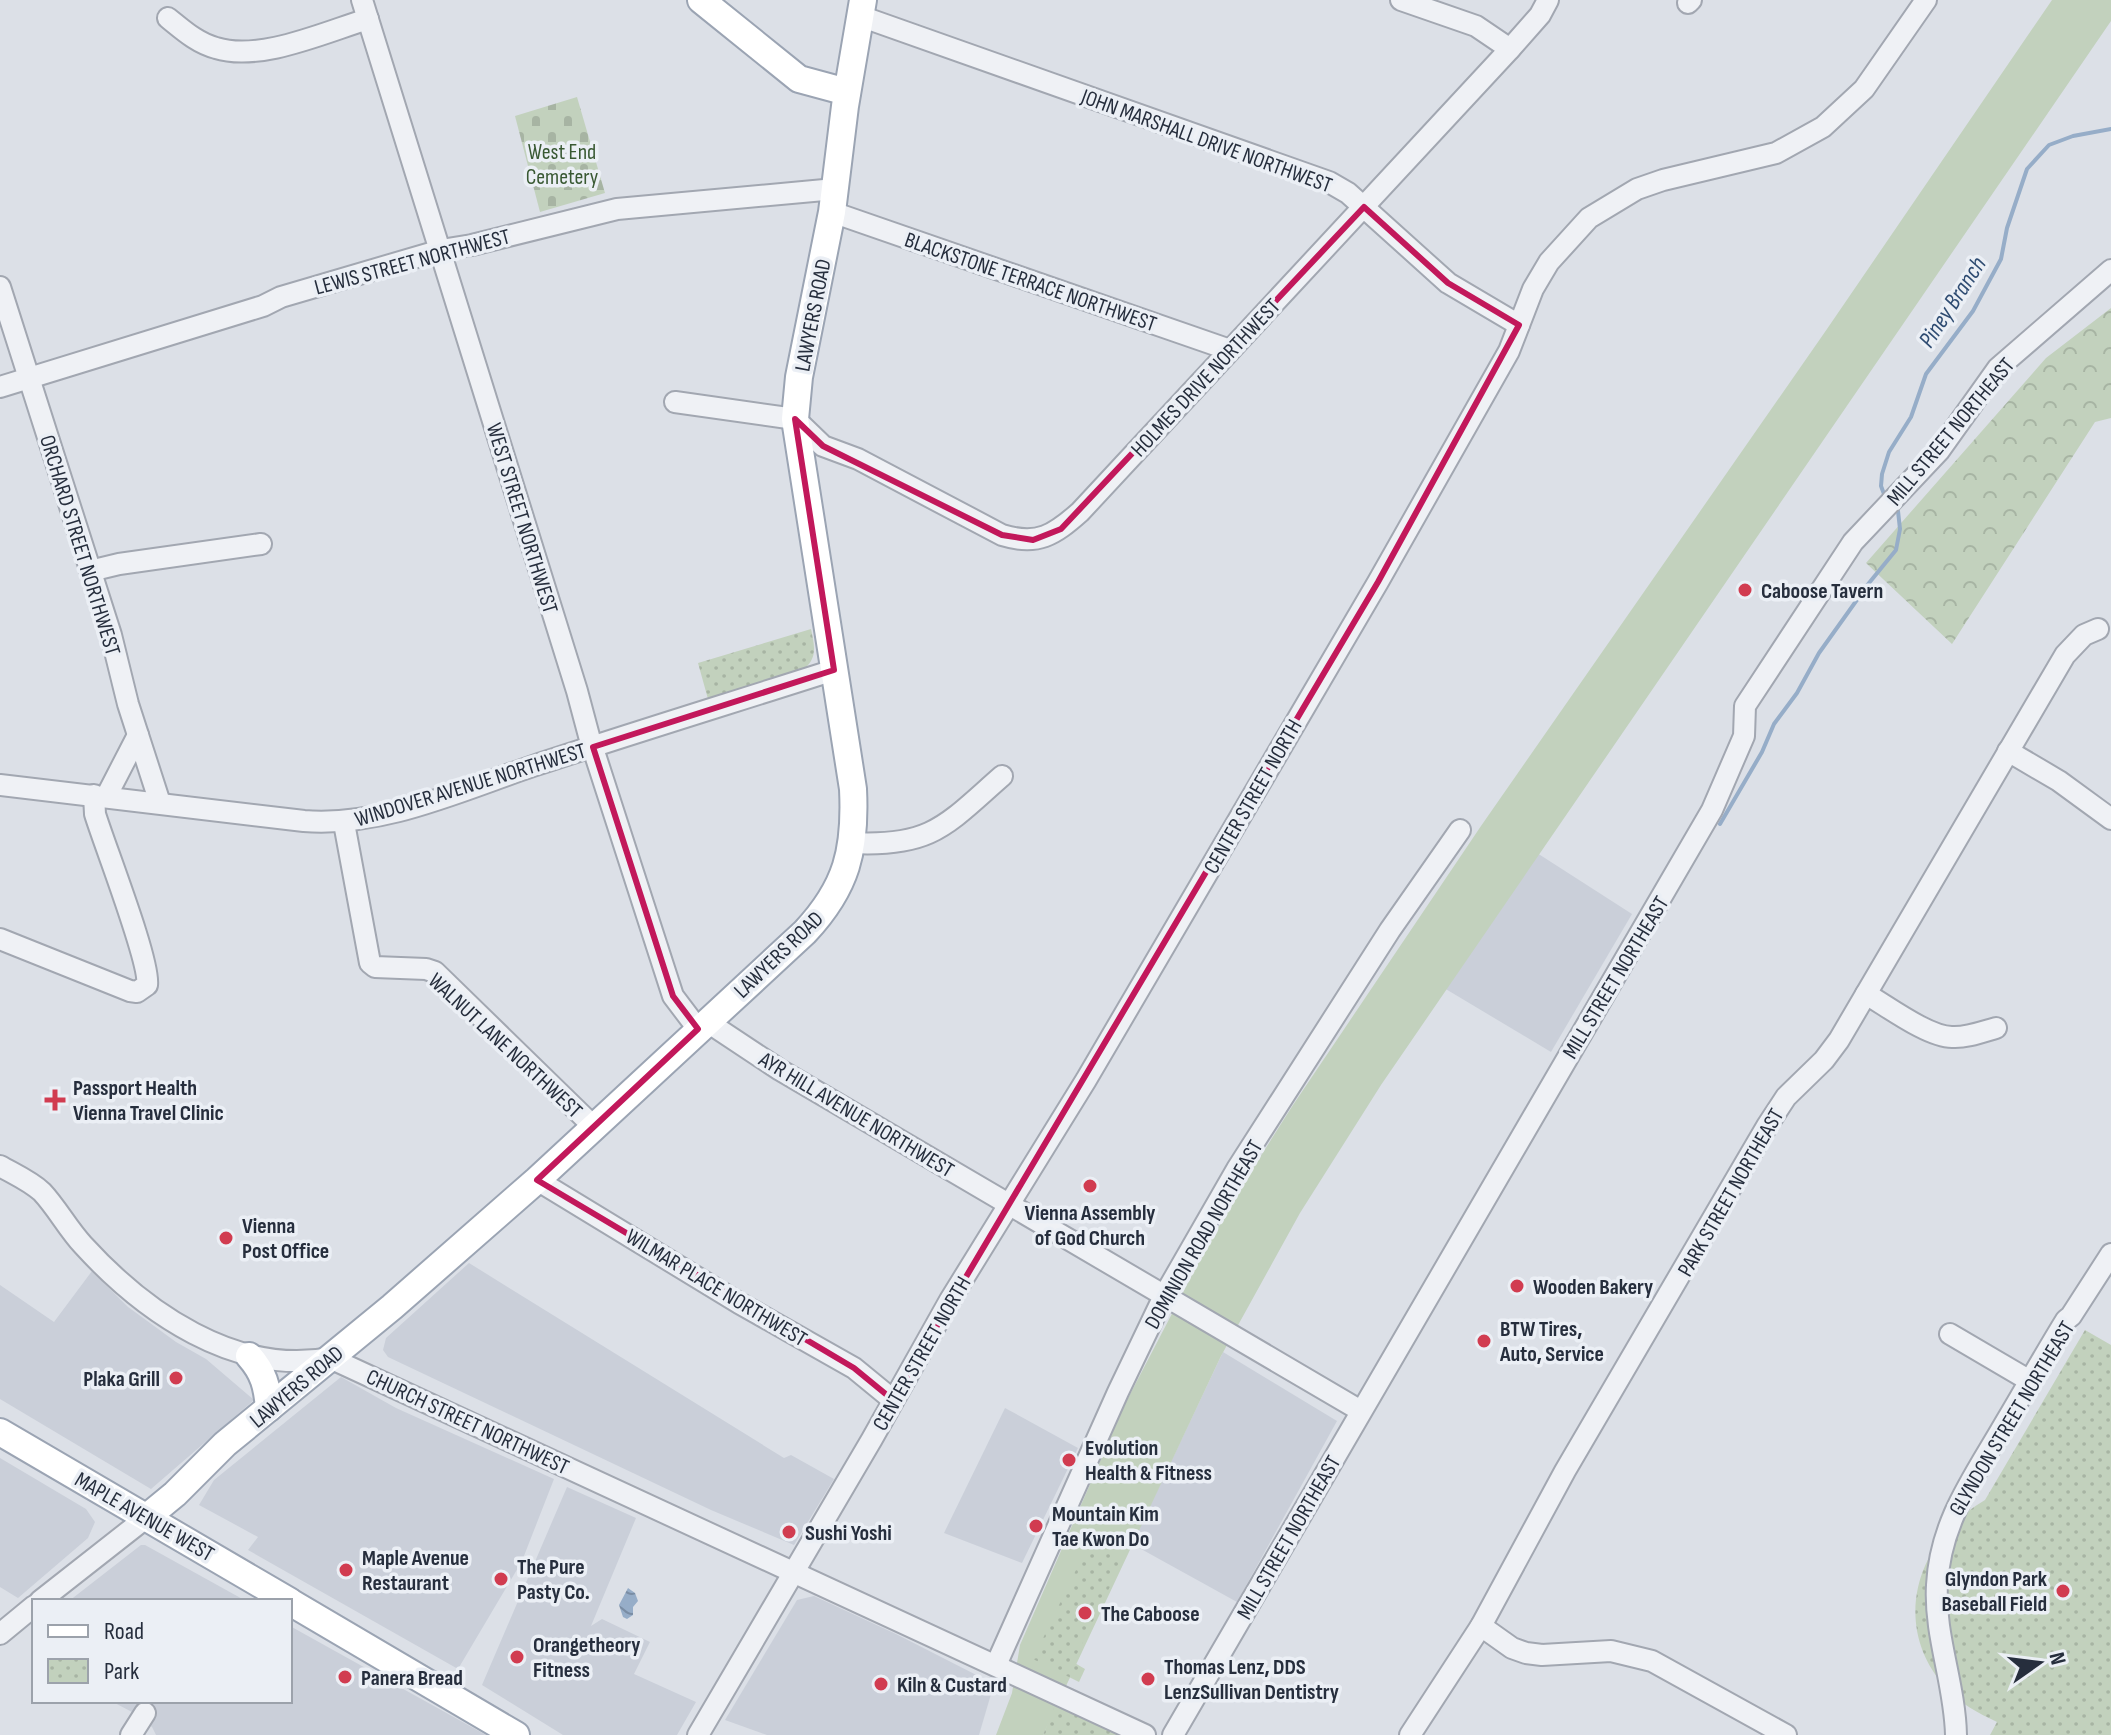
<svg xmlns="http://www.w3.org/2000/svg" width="2111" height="1735" viewBox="0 0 2111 1735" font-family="'Sofia Sans Condensed',sans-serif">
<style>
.built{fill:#cacfd9}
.green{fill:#c2d1bd}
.forest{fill:url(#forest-crowns)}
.cemetery{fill:url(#cemetery-stones)}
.park{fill:url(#park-dots)}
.water{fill:url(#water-waves)}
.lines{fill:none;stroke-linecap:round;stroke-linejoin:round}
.stream{stroke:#96adc8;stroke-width:4}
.minor-casing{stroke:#a2a7b1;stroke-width:24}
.major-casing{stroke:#9ba4b3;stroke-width:30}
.minor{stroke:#eff1f5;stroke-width:20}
.major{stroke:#fff;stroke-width:26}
.marked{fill:none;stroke:#c2185b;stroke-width:6;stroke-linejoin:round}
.poi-dot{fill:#d13c50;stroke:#ebeff5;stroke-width:3}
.labels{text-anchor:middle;stroke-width:7;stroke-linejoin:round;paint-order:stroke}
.street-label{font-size:22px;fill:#262e3d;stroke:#ebeff5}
.park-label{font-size:22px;fill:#395933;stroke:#ebeff5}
.poi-label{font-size:22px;font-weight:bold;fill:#262e3d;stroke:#ebeff5;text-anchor:start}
.water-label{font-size:24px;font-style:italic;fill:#2f4c72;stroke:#ebeff5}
</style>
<defs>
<pattern id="forest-crowns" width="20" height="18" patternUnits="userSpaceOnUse" patternTransform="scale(2)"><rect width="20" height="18" fill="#c2d1bd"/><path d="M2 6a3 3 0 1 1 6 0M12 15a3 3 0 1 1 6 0" fill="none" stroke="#a7b4a3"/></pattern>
<pattern id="cemetery-stones" width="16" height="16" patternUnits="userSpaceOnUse" patternTransform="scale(2)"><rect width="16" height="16" fill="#c2d1bd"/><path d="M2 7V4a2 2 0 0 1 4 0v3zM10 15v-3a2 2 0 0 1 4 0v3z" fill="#a7b4a3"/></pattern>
<pattern id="park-dots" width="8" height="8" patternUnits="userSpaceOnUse" patternTransform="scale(2)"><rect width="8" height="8" fill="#c2d1bd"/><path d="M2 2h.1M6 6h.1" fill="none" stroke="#a7b4a3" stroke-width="1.8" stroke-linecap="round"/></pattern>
<pattern id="water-waves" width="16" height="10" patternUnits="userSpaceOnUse" patternTransform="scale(2)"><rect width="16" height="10" fill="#96adc8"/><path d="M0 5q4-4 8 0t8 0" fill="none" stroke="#7a8da4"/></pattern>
</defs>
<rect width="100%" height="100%" fill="#dce0e7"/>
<g class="built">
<path d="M1537 853 1632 914 1551 1052 1444 988Z"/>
<path d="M469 1263 784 1458 791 1455 834 1479 794 1545 711 1510 388 1357 383 1350 386 1338Z"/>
<path d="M92 1271 128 1307 176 1342 206 1359 254 1400 151 1489 0 1399V1285L54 1322Z"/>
<path d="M1223 1352 1337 1421 1237 1602 1132 1544Z"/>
<path d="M341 1377 396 1408 554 1479 522 1561 458 1669 248 1550 258 1537 199 1505 214 1480Z"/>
<path d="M1005 1408 1078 1448 1022 1563 944 1533Z"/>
<path d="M0 1458 86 1509 95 1522 88 1538 18 1598 0 1587Z"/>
<path d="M567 1487 636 1518 591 1626 602 1619 650 1642 634 1674 696 1702 677 1735H563L482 1685Z"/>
<path d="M141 1545H145L246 1601H69Z"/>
<path d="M814 1596 896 1634 994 1684 979 1735H767L725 1720 797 1600Z"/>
<path d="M290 1626 486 1735H156L152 1727 132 1712 111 1701H290Z"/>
</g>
<path class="green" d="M2052 0H2111V21L1381 1085 1300 1213 1221 1356 1043 1735H996L1012 1693 1020 1645 1125 1404 1203 1254 1243 1184 1293 1105 1481 826 1827 329Z"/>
<path class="forest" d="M2111 308V418L2095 422 1952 644 1866 563 2046 358Z"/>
<path class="cemetery" d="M577 97 605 193 540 212 515 116Z"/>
<g class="park">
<path d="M811 629C814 644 818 657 805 668L708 699 698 663Z"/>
<path d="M2085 1330 2111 1345V1735H1990L1997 1722C1978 1713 1961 1704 1946 1688 1889 1625 1917 1539 1985 1500Z"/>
<path d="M1089 1543 1123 1560 1073 1662 1085 1669 1079 1682 1033 1659Z"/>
<path d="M1055 1706 1119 1735H1043Z"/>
</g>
<path class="water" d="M628 1588 635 1593 638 1601 633 1607V1615L627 1619 623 1617 619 1605Z"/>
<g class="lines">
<g class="stream">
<path d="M1884 494 1881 486 1882 474 1889 452 1911 417 1926 374 1973 311 2001 259 2007 228 2027 169 2049 145 2073 136 2111 129"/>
<path d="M1720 824 1762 752 1774 724 1797 693 1819 653 1869 583 1896 550 1900 529 1898 511"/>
</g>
<g class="minor-casing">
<g id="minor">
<path d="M362 0 577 691 589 736 673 996 698 1029"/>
<path d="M1401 0 1476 26 1510 49"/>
<path d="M1688 3 1691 0"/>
<path d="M860 16 1329 182 1348 193 1448 283 1519 325"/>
<path d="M168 18C183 30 197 43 216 48 260 62 325 32 368 19"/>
<path d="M832 212 1230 350"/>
<path d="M0 287 111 635 128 704 160 803"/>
<path d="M0 387 263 306 281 297 441 250 472 245 617 209 835 189"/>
<path d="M675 402 795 419 823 446 858 459 1002 535C1038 546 1054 535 1080 512L1510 49 1540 15 1548 0"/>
<path d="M90 571 119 564 261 544"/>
<path d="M2008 751 2059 781 2111 819"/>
<path d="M0 785 304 821C383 827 459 791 533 766 633 733 734 702 834 670"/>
<path d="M106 797 138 735"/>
<path d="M344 823 370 963 375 967 426 969 435 972 593 1126"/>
<path d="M852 843C932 847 946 825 1002 776"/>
<path d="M0 939 130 991 137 992 147 985C151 963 104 844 95 814L94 795"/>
<path d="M1866 994C1887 1006 1928 1037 1952 1037 1966 1038 1982 1032 1996 1028"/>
<path d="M706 1021 780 1070 1361 1411"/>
<path d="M0 1166C14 1174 30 1181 42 1192 57 1208 68 1229 83 1245 144 1312 235 1376 330 1358L1145 1735"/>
<path d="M537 1180 739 1303 854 1368 893 1400"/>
<path d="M1950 1334 2030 1381"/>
<path d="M40 1601 147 1517"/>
<path d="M1481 1626 1512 1648 1526 1653 1542 1655 1611 1651 1652 1661 1786 1735"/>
<path d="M0 1634 34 1606"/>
<path d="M996 1665 1118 1392 1164 1296 1237 1169 1390 930 1460 830"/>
<path d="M131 1735 145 1713"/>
<path d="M698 1735 872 1439 950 1300 1086 1080 1378 582 1509 351 1533 289 1549 262 1589 218 1637 189 1663 180 1776 153 1823 127 1864 89 1926 0"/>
<path d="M1173 1735 1712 810 1744 736 1745 706 1853 542 1939 451 1998 368 2111 270"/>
<path d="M1410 1735 1481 1626 1565 1471 1767 1126 1786 1097 1824 1060 1839 1040 2065 655 2084 635 2098 629"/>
<path d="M1956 1735C1955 1684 1934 1635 1937 1585 1940 1522 1974 1477 2004 1425 2025 1390 2045 1354 2066 1320L2071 1316 2111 1254"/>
</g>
</g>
<g class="major-casing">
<g id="major">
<path d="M701 0 799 79 847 92"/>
<path d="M249 1356C264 1373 267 1386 269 1408"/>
<path d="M0 1432 289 1601"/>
<path d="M147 1517 175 1494 225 1444 392 1307 537 1180 805 932C847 887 856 850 853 789L795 419 799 377 832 212 845 106 863 0"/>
<path d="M290 1602 516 1735"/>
</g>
</g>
<use href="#minor" class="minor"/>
<use href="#major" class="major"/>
</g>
<path class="marked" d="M1364 207 1448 283 1519 325 1378 582 893 1400 854 1368 537 1180 698 1029 673 996 593 747 834 670 795 419 823 446 1002 535 1033 540 1061 529Z"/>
<g class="poi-dot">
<circle cx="1745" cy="590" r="8"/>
<path d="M51 1088h8v8h8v8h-8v8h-8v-8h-8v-8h8z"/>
<circle cx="1090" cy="1186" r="8"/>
<circle cx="226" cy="1238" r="8"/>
<circle cx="1517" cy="1286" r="8"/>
<circle cx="1484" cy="1341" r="8"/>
<circle cx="176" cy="1378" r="8"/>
<circle cx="1069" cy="1460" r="8"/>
<circle cx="1036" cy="1526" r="8"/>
<circle cx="789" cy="1532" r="8"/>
<circle cx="346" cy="1570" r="8"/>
<circle cx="501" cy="1579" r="8"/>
<circle cx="2063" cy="1591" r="8"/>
<circle cx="1085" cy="1613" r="8"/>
<circle cx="517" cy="1657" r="8"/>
<circle cx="345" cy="1677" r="8"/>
<circle cx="1148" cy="1679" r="8"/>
<circle cx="881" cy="1684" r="8"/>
</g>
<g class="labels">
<g class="street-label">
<text transform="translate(1207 140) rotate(20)" y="8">JOHN MARSHALL DRIVE NORTHWEST</text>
<text transform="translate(412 261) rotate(-15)" y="8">LEWIS STREET NORTHWEST</text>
<text transform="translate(1031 281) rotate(19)" y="8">BLACKSTONE TERRACE NORTHWEST</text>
<text transform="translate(812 315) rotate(-79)" y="8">LAWYERS ROAD</text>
<text transform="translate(1205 377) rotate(-47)" y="8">HOLMES DRIVE NORTHWEST</text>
<text transform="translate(1950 431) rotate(-50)" y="8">MILL STREET NORTHEAST</text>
<text transform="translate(523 518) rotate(73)" y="8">WEST STREET NORTHWEST</text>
<text transform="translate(81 545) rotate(73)" y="8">ORCHARD STREET NORTHWEST</text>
<text transform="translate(470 784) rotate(-17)" y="8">WINDOVER AVENUE NORTHWEST</text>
<text transform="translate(1252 796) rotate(-60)" y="8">CENTER STREET NORTH</text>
<text transform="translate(778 954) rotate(-44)" y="8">LAWYERS ROAD</text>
<text transform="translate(1615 977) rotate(-59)" y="8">MILL STREET NORTHEAST</text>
<text transform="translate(506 1045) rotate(43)" y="8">WALNUT LANE NORTHWEST</text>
<text transform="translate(857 1114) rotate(31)" y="8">AYR HILL AVENUE NORTHWEST</text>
<text transform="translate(1730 1192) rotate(-60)" y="8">PARK STREET NORTHEAST</text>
<text transform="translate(1203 1234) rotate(-60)" y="8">DOMINION ROAD NORTHEAST</text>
<text transform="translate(717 1287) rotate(31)" y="8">WILMAR PLACE NORTHWEST</text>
<text transform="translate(921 1353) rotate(-60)" y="8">CENTER STREET NORTH</text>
<text transform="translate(296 1386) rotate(-40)" y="8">LAWYERS ROAD</text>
<text transform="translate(2011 1418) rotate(-59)" y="8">GLYNDON STREET NORTHEAST</text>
<text transform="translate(468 1421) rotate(25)" y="8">CHURCH STREET NORTHWEST</text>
<text transform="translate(145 1516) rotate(30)" y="8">MAPLE AVENUE WEST</text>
<text transform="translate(1288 1537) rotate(-60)" y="8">MILL STREET NORTHEAST</text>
</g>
<g class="park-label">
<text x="562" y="159">West End<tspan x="562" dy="25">Cemetery</tspan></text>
</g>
<g class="poi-label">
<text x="1761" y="598">Caboose Tavern</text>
<text x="73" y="1095">Passport Health<tspan x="73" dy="25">Vienna Travel Clinic</tspan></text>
<text x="1090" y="1220" text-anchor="middle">Vienna Assembly<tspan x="1090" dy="25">of God Church</tspan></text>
<text x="242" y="1233">Vienna<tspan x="242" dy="25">Post Office</tspan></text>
<text x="1533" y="1294">Wooden Bakery</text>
<text x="1500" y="1336">BTW Tires,<tspan x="1500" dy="25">Auto, Service</tspan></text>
<text x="160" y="1386" text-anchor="end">Plaka Grill</text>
<text x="1085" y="1455">Evolution<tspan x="1085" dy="25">Health &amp; Fitness</tspan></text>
<text x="1052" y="1521">Mountain Kim<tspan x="1052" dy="25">Tae Kwon Do</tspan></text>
<text x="805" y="1540">Sushi Yoshi</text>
<text x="362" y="1565">Maple Avenue<tspan x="362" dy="25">Restaurant</tspan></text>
<text x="517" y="1574">The Pure<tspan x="517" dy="25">Pasty Co.</tspan></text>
<text x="2047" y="1586" text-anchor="end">Glyndon Park<tspan x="2047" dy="25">Baseball Field</tspan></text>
<text x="1101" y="1621">The Caboose</text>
<text x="533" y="1652">Orangetheory<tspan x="533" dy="25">Fitness</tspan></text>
<text x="1164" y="1674">Thomas Lenz, DDS<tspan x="1164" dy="25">LenzSullivan Dentistry</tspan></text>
<text x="361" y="1685">Panera Bread</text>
<text x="897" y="1692">Kiln &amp; Custard</text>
</g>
<g class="water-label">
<text transform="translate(1952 302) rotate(-57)" y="8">Piney Branch</text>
</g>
</g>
<rect x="32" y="1599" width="260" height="104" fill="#ebeff5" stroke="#9ca2ab" stroke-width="2"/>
<rect x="48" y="1625" width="40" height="12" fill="#ffffff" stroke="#9ca2ab" stroke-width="2"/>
<text x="104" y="1639" font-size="24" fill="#262e3d">Road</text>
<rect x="48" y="1659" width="40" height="24" fill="url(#park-dots)" stroke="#9ca2ab" stroke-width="2"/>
<text x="104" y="1679" font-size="24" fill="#262e3d">Park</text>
<g transform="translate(2039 1663) rotate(76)" stroke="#ebeff5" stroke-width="6" paint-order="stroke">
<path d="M0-6L14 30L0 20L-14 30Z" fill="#262e3d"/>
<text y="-12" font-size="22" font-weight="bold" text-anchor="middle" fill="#262e3d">N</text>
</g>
</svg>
